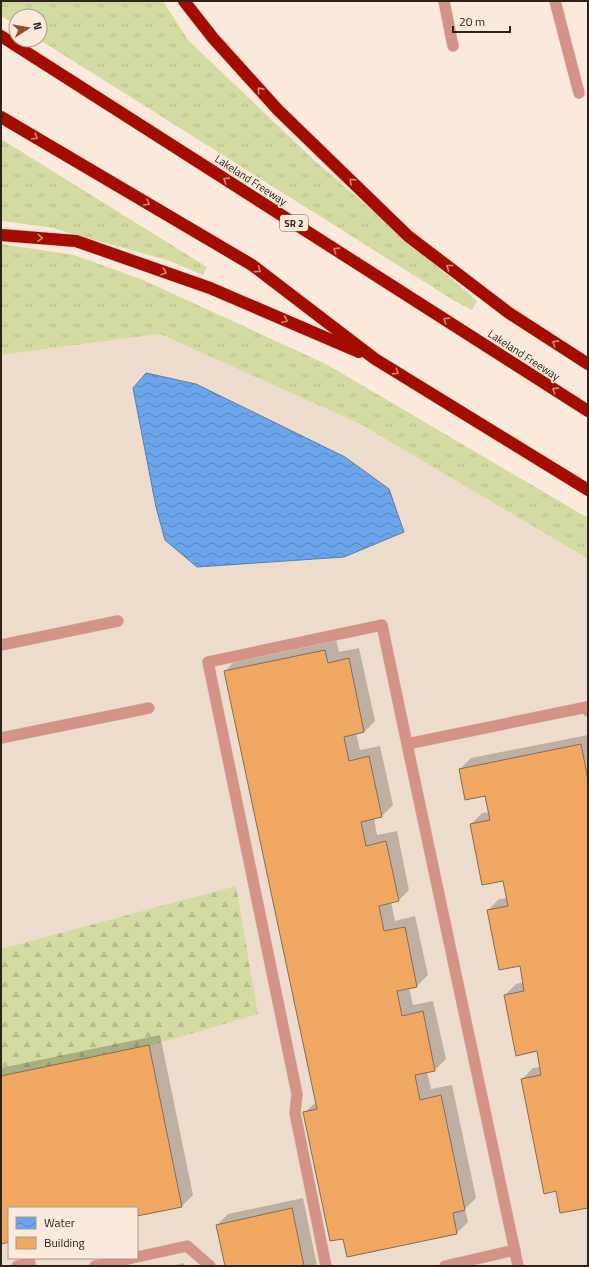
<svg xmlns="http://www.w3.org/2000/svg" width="589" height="1267" viewBox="0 0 589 1267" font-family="'Titillium Web',sans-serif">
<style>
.industrial{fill:#eddccb;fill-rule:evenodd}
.grass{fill:url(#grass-tufts)}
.forest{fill:url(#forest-firs)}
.water{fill:url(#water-waves);stroke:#587ead}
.shadow{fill:#0003}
.building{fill:#efa761;stroke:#866d57}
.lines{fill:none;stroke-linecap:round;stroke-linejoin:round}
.lane-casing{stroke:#d6c6b8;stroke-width:12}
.highway-casing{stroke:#d6c6b8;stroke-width:13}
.lane{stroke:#d59388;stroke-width:11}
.highway{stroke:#a40c00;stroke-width:12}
.oneway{stroke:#d48678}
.labels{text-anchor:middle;stroke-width:3.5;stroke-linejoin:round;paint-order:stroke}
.shield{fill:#fbeadb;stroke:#6b5f54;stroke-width:1}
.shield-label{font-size:10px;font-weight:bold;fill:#2d231a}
.street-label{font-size:11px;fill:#2d231a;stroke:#fbeadb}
</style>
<defs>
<pattern id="grass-tufts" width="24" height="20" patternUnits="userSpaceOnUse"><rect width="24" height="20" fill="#d4dba2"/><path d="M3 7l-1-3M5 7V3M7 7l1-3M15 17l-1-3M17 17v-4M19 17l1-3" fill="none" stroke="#b6bc8b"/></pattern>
<pattern id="forest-firs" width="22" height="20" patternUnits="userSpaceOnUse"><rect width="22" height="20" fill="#d4dba2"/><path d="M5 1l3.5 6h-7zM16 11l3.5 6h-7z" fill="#b6bc8b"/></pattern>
<pattern id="water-waves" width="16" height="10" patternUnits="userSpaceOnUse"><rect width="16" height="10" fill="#6ba5ec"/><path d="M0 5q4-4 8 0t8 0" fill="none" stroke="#5886be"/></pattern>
</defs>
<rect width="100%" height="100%" fill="#fbeadb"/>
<path class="industrial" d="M160 334 362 425 588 559V1266H1V355ZM9 1208H137V1258H9Z"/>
<g class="grass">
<path d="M1 1H163L188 40 315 161 477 301 472 310 453 300 40 40V16H16V25L1 16Z"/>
<path d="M1 139 207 267 203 275 167 260 48 227 1 221Z"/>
<path d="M1 244 74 255 141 279 326 364 588 518V559L362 425 160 334 1 355Z"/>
</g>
<path class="forest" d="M236 886 258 1014 149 1046 1 1076V949Z"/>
<path class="water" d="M146 373 196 384 345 457 389 489 404 532 344 557 197 567 165 540 156 507 133 388Z"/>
<g class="shadow">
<path d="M336 639 339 652 359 648 375 721 364 732 356 733 360 750 380 746 393 805 382 816 374 818 377 835 397 831 409 890 399 900 391 902 395 921 415 916 428 975 417 986 409 988 413 1005 433 1001 446 1059 435 1070 427 1072 431 1089 452 1085 476 1198 465 1209 468 1222 457 1233 344 1237 304 1113 316 1102 225 671 236 660Z"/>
<path d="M588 735V1207L557 1190 522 1079 533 1068 541 1067 538 1050 505 995 516 984 524 982 520 965 488 910 499 899 507 898 504 880 471 824 482 813 490 812 486 794 466 799 460 769 471 758Z"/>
<path d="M160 1035 193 1195 182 1206 137 1215V1208H9V1241L1 1243V1068Z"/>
<path d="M303 1198 317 1266H226L217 1225 228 1214Z"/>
<path d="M184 1263V1266H170Z"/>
</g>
<g class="building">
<path d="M325 650 328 663 349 658 364 732 344 737 349 761 369 756 382 817 361 822 366 846 386 841 399 901 379 906 384 931 405 927 417 987 397 991 402 1016 423 1011 435 1071 415 1075 420 1100 441 1095 465 1210 453 1213 457 1234 347 1257 343 1239 330 1241 303 1112 317 1109 224 671Z"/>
<path d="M581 744 588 780V1208L560 1213 556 1191 544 1194 521 1079 541 1075 537 1051 516 1056 504 995 524 991 520 966 499 970 487 910 508 906 503 881 482 885 470 824 490 820 485 796 465 800 459 769Z"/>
<path d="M149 1045 182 1207 137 1216V1208H9V1242L1 1244V1076Z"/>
<path d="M292 1208 304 1266H225L216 1225Z"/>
</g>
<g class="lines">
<g class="lane-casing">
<g id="lane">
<path d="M444 1 453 46"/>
<path d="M555 1 579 93"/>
<path d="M1 645 118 621"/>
<path d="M1 738 149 708"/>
<path d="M137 1257 187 1246 210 1266"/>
<path d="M17 1266 30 1263"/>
<path d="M95 1266 132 1258"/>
<path d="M326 1266 295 1113 297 1094 208 662 382 625 407 744"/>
<path d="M445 1266 515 1250"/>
<path d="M518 1266 407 744 587 707 588 711"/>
</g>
</g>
<g class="highway-casing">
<g id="highway">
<path d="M184 1 213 38 278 110 408 236 509 313 588 364"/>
<path d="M1 36 588 411"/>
<path d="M1 117 252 265 375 359 588 490"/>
<path d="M1 235 76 241 210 288 359 352"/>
</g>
</g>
<use href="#lane" class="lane"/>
<use href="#highway" class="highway"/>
</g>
<defs><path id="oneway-chevron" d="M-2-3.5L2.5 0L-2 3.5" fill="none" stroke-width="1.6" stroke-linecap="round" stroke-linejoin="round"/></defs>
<g class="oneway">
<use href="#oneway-chevron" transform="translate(260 90) rotate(-132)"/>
<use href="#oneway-chevron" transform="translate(35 137) rotate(31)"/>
<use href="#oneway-chevron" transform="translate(226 180) rotate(-147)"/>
<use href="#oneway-chevron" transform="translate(352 181) rotate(-136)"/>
<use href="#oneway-chevron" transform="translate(147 203) rotate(31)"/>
<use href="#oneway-chevron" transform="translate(40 238) rotate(4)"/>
<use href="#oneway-chevron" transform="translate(336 250) rotate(-147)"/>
<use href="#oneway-chevron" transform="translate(449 267) rotate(-142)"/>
<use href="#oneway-chevron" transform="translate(258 270) rotate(37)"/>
<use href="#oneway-chevron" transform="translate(164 272) rotate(19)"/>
<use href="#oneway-chevron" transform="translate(285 320) rotate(23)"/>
<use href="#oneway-chevron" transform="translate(446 320) rotate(-147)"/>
<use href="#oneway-chevron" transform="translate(555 343) rotate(-147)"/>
<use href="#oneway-chevron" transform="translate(396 372) rotate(32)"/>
<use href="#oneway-chevron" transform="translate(555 390) rotate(-147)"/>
</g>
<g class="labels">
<rect class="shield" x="280" y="215" width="28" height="16" rx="3"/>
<g class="shield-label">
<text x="294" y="227">SR 2</text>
</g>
<g class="street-label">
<text transform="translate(251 180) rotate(33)" y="4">Lakeland Freeway</text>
<text transform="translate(524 355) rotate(33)" y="4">Lakeland Freeway</text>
</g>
</g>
<rect width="589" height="1267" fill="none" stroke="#2d231a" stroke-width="4"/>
<rect x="8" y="1207" width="130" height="52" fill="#fbeadb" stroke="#a99a8e"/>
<rect x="16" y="1217" width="20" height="12" fill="url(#water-waves)" stroke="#a99a8e"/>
<text x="44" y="1227" font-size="12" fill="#2d231a">Water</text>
<rect x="16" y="1237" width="20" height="12" fill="#efa761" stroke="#a99a8e"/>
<text x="44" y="1247" font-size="12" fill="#2d231a">Building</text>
<g transform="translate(28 28) rotate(78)"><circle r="19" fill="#fbeadb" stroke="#a99a8e"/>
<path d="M0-3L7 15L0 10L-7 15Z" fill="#944f26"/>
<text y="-6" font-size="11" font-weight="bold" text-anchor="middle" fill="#2d231a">N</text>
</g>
<path d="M453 26v6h57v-6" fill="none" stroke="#2d231a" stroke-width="2"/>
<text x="459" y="26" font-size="12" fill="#2d231a" stroke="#fbeadb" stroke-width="3" paint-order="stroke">20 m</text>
</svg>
